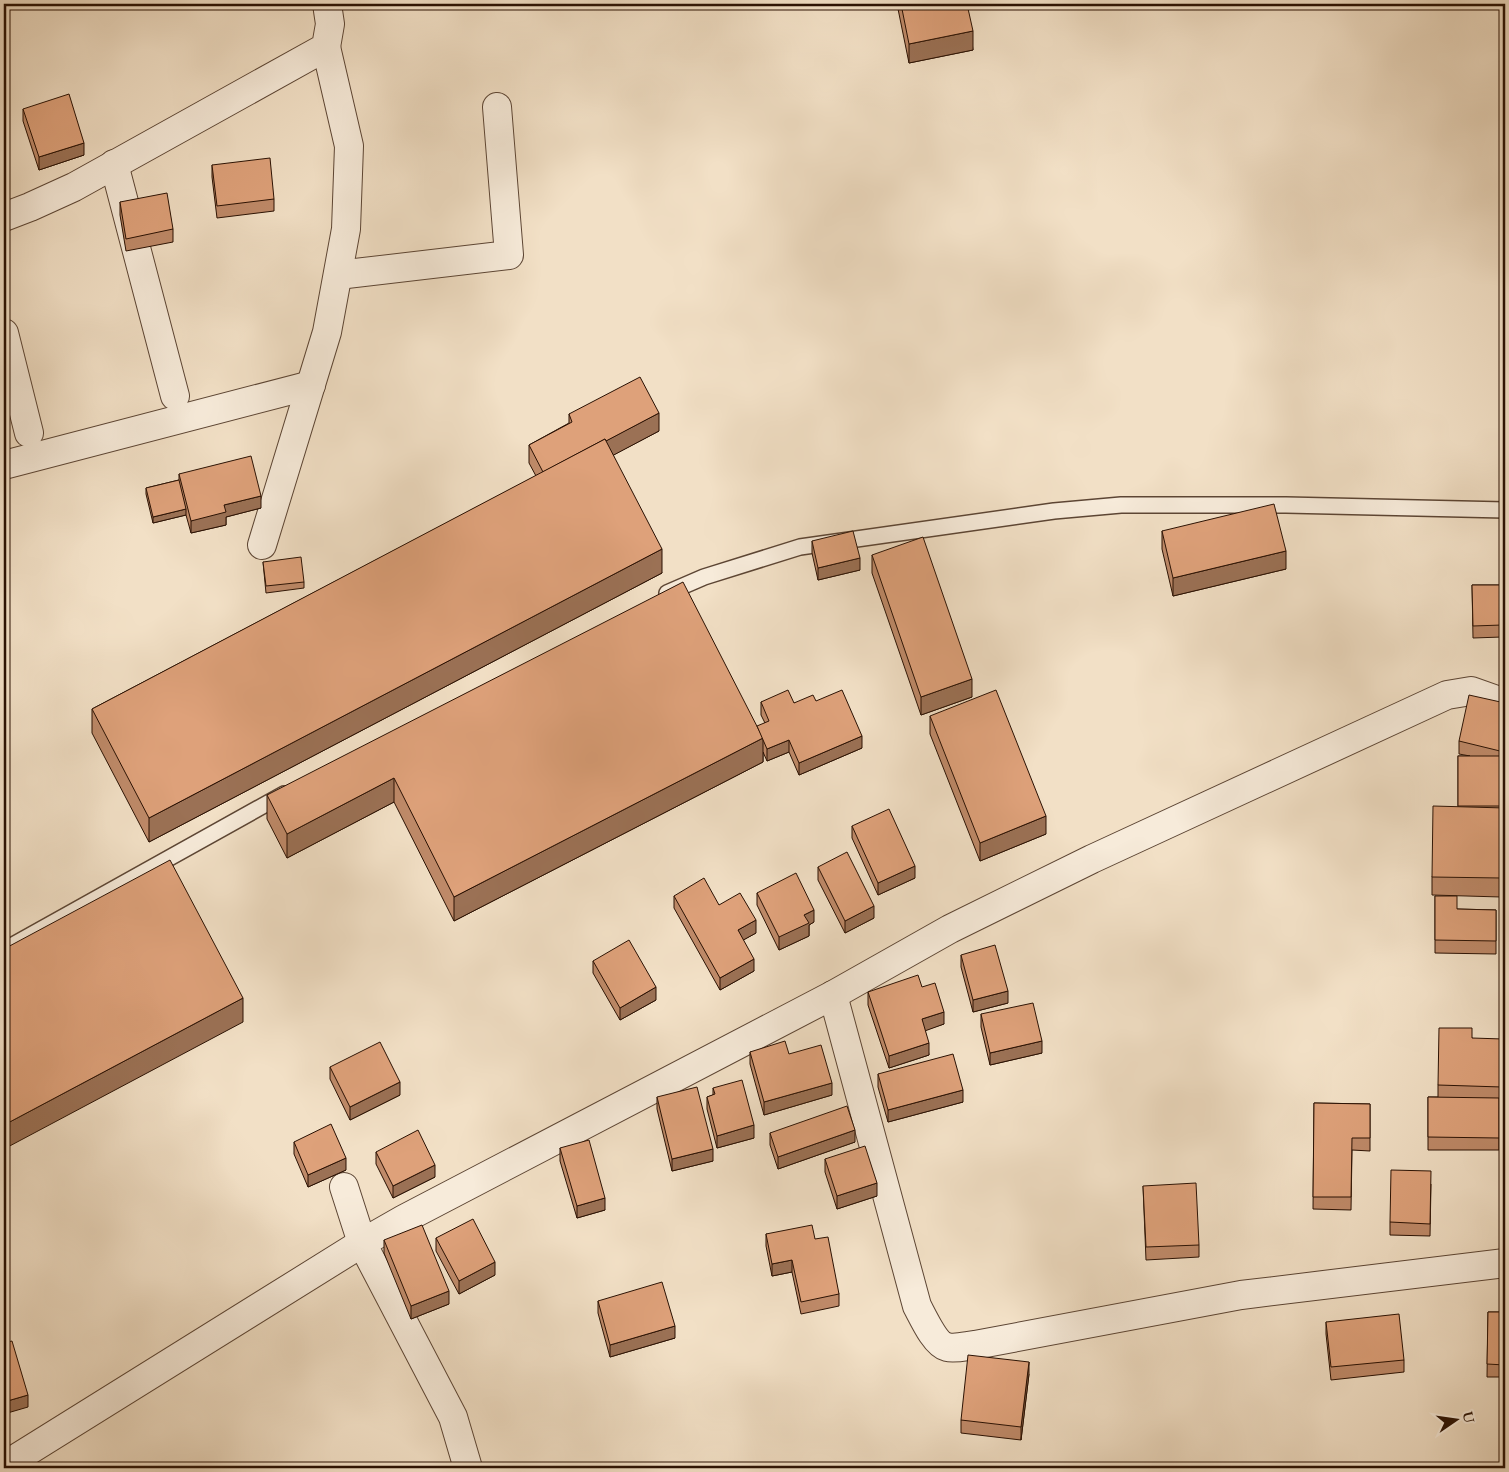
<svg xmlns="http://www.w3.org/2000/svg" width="1509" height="1472" viewBox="0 0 1509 1472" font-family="Cardo,serif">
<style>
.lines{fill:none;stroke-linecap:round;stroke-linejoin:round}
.lane-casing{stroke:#5c4534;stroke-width:18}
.street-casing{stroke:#5c4534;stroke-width:30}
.lane{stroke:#f7ebda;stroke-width:15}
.street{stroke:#f7ebda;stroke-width:28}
.wall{fill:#bf8a69;stroke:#2a1103}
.shaded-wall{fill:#9b7155;stroke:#2a1103}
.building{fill:#dea17a;stroke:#2a1103}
</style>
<rect width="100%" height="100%" fill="#f2e0c6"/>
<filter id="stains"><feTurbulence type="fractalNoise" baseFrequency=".004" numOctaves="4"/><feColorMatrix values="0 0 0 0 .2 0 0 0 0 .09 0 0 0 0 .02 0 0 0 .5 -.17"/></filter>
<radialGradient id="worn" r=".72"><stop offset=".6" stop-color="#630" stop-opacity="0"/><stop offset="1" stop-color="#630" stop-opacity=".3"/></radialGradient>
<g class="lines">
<g class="lane-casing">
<g id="lane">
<path d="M667 593 704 577 800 547 1054 511 1121 505H1286L1505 510"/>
<path d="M4 950 284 794"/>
</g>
</g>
<g class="street-casing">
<g id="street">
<path d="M114 164 175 396"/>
<path d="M4 217 30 207 74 187 326 47 330 24 327 4"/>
<path d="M338 275 509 255 497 107"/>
<path d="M4 333 29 433"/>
<path d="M4 465 311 385"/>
<path d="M262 545 327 332 346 229 349 146 326 47"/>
<path d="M833 995 917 1306C923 1317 935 1344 947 1347 955 1349 966 1346 975 1345L1241 1295 1505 1263"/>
<path d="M344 1187 362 1243 453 1417 468 1468"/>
<path d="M4 1466 362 1243 404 1219 833 995 950 929 1092 859 1447 695 1471 691 1505 703"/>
</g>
</g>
<use href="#lane" class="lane"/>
<use href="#street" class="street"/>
</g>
<g class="wall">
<path d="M897 4H967L973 50 909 63Z"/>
<path d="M23 109 84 155 39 170 23 121Z"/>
<path d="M212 165 274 199V211L217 218 212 177Z"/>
<path d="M120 202 173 229V242L126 251 120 215Z"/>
<path d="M569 414 659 431 613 455 662 573 149 842 92 733V709L536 476 529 463V445L569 423Z"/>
<path d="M179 474 261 508 226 517V525L191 533 186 515 153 523 146 494V488L179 480Z"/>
<path d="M1162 531 1286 569 1173 596 1162 549Z"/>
<path d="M812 541 860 570 818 580 812 553Z"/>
<path d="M872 555 972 697 921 715 872 573Z"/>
<path d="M263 562 304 582V588L266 593Z"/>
<path d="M1472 585H1501L1502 637 1473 638Z"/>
<path d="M816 701 862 748 799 775 789 752 767 761 763 752V762L454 921 394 802 287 858 267 819V795L757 728 765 723 761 715V702L794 703Z"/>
<path d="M1505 703V750L1503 749 1502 756H1505V876H1502L1501 897 1432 895V877L1458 807V756H1470L1459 754V741Z"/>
<path d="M930 716 1046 834 980 861 930 734Z"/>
<path d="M852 826 915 878 878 895 852 838Z"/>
<path d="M818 867 874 918 845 933 818 880Z"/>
<path d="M757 893 814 922 809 925V936L779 950 757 905Z"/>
<path d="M674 896 719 905 756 933 743 940 754 971 720 990 674 908Z"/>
<path d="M1435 896 1457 909 1496 910V954L1435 953Z"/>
<path d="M961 955 1008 1003 973 1012 961 967Z"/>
<path d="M593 961 656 1000 620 1020 593 973Z"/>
<path d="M922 987 944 1024 925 1030 929 1055 889 1068 868 1005V992Z"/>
<path d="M981 1014 1042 1053 990 1065 981 1027Z"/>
<path d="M1472 1038 1503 1052 1502 1099H1499V1150H1428V1097H1438V1085Z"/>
<path d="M750 1052 789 1054 832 1095 764 1115 750 1064Z"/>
<path d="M330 1067 400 1095 350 1120 330 1079Z"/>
<path d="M878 1074 963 1102 888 1122 878 1087Z"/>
<path d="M713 1088 754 1138 717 1148 707 1109V1097L713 1095Z"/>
<path d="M657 1097 713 1161 672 1171 657 1109Z"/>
<path d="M1314 1103 1370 1104V1151L1352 1150 1351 1210 1313 1209Z"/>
<path d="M770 1133 855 1142 778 1169 770 1145Z"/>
<path d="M294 1142 346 1170 308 1187 294 1154Z"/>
<path d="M560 1148 605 1210 577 1218 560 1161Z"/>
<path d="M376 1152 435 1177 393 1198 376 1164Z"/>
<path d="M825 1159 877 1196 837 1209 825 1172Z"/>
<path d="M1431 1184 1430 1236 1390 1235V1222Z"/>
<path d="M1143 1186 1199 1245V1257L1146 1260Z"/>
<path d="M766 1234 815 1239 839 1294V1306L801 1314 792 1272 772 1276 766 1246Z"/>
<path d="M436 1238 495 1275 459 1294 436 1251Z"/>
<path d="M384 1240 449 1304 411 1319 384 1253Z"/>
<path d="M598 1301 675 1338 610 1357 598 1313Z"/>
<path d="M1488 1312H1505V1377H1487Z"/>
<path d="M1326 1322 1404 1360V1372L1331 1380 1326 1334Z"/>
<path d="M1029 1374 1021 1440 961 1433V1420Z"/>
</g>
<g class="shaded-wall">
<path d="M378 4H390L378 7Z"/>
<path d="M973 31V50L909 63V44Z"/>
<path d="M84 143V155L39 170V157Z"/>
<path d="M659 413V431L544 492V473Z"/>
<path d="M261 496V508L226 517V525L191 533V521L224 505Z"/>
<path d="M186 509V515L153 523V517Z"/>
<path d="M662 549V573L149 842V818Z"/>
<path d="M1286 551V569L1173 596V578Z"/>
<path d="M860 558V570L818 580V568Z"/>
<path d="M972 679V697L921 715V697Z"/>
<path d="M862 736V748L799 775V763Z"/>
<path d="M1503 737V749L1500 763V751Z"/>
<path d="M763 738V762L454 921V897Z"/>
<path d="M789 740V752L767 761V749Z"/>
<path d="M394 778V802L287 858V834Z"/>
<path d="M1046 816V834L980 861V843Z"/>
<path d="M915 866V878L878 895V883Z"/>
<path d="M874 906V918L845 933V921Z"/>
<path d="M814 910V922L809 925V936L779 950V937L804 915Z"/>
<path d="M756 920V933L738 943V930Z"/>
<path d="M754 959V971L720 990V978Z"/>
<path d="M656 987V1000L620 1020V1008Z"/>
<path d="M1008 991V1003L973 1012V1000Z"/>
<path d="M243 998V1022L4 1149V1125Z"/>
<path d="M944 1012V1024L922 1032V1019Z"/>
<path d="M1042 1041V1053L990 1065V1053Z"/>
<path d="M929 1043V1055L889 1068V1056Z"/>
<path d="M400 1082V1095L350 1120V1107Z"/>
<path d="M832 1083V1095L764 1115V1102Z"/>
<path d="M963 1090V1102L888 1122V1110Z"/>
<path d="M754 1125V1138L717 1148V1136Z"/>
<path d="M855 1130V1142L778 1169V1157Z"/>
<path d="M713 1149V1161L672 1171V1159Z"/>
<path d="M346 1158V1170L308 1187V1175Z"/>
<path d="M435 1165V1177L393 1198V1186Z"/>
<path d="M877 1183V1196L837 1209V1196Z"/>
<path d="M605 1198V1210L577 1218V1206Z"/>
<path d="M792 1260V1272L772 1276V1264Z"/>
<path d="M495 1262V1275L459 1294V1281Z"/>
<path d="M449 1291V1304L411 1319V1306Z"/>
<path d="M675 1326V1338L610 1357V1345Z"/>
<path d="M1029 1362V1374L1021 1440V1427Z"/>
<path d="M28 1395V1407L4 1414V1402Z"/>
</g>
<g class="building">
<path d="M901 4H967L973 31 909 44Z"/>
<path d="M69 94 84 143 39 157 23 109Z"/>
<path d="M270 158 274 199 217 206 212 165Z"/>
<path d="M167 193 173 229 126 239 120 202Z"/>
<path d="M640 377 659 413 606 441 605 439 543 472 529 445 572 422 569 414Z"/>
<path d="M605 439 662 549 149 818 92 709Z"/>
<path d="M251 456 261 496 224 505 226 512 191 521 179 474Z"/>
<path d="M179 480 186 509 153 517 146 488Z"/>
<path d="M1274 504 1286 551 1173 578 1162 531Z"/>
<path d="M853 531 860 558 818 568 812 541Z"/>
<path d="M923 537 972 679 921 697 872 555Z"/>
<path d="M301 557 304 582 266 586 263 562Z"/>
<path d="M683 582 763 738 454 897 394 778 287 834 267 795Z"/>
<path d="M1472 585H1501L1502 625 1473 626Z"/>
<path d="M788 690 794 703 813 695 816 701 842 690 862 736 799 763 789 740 767 749 757 726 769 721 761 702Z"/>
<path d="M996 690 1046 816 980 843 930 716Z"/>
<path d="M1469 695 1505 703V738L1503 737 1500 751 1459 741Z"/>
<rect x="1458" y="756" width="47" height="50"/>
<path d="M1433 806 1505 808V857H1502L1501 878 1432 877Z"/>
<path d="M889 809 915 866 878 883 852 826Z"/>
<path d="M847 852 874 906 845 921 818 867Z"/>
<path d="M170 860 243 998 4 1125V949Z"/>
<path d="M796 873 814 910 804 915 809 923 779 937 757 893Z"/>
<path d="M704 878 719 905 740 893 756 920 738 930 754 959 720 978 674 896Z"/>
<path d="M1435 896H1457V909L1496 910V941L1435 940Z"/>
<path d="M629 940 656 987 620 1008 593 961Z"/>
<path d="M995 945 1008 991 973 1000 961 955Z"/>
<path d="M918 975 922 987 935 983 944 1012 922 1019 929 1043 889 1056 868 992Z"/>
<path d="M1033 1003 1042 1041 990 1053 981 1014Z"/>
<path d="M1439 1028H1472V1038L1503 1039 1502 1087 1438 1085Z"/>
<path d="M785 1041 789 1054 821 1045 832 1083 764 1102 750 1052Z"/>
<path d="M380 1042 400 1082 350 1107 330 1067Z"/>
<path d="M953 1054 963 1090 888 1110 878 1074Z"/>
<path d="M742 1080 754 1125 717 1136 707 1097 715 1094 713 1088Z"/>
<path d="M697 1087 713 1149 672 1159 657 1097Z"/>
<path d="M1428 1097 1499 1098V1138L1428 1137Z"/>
<path d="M1314 1103 1370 1104V1138H1352L1351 1197H1313Z"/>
<path d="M847 1106 855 1130 778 1157 770 1133Z"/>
<path d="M331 1124 346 1158 308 1175 294 1142Z"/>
<path d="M418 1130 435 1165 393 1186 376 1152Z"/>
<path d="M589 1140 605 1198 577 1206 560 1148Z"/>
<path d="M865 1146 877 1183 837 1196 825 1159Z"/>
<path d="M1391 1170 1431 1171 1430 1224 1390 1222Z"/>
<path d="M1196 1183 1199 1245 1146 1247 1143 1186Z"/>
<path d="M473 1219 495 1262 459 1281 436 1238Z"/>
<path d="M422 1225 449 1291 411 1306 384 1240Z"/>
<path d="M812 1225 815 1239 828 1237 839 1294 801 1302 792 1260 772 1264 766 1234Z"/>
<path d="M662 1282 675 1326 610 1345 598 1301Z"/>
<path d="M1488 1312H1505V1365L1487 1364Z"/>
<path d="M1399 1314 1404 1360 1331 1367 1326 1322Z"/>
<path d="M12 1341 28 1395 4 1402V1343Z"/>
<path d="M968 1355 1029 1362 1021 1427 961 1420Z"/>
</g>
<rect width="1509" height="1472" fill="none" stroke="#f2e0c6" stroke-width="20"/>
<rect x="5" y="5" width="1499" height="1462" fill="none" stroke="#2a1103" stroke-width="2.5"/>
<rect x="10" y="10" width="1489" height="1452" fill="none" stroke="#2a1103"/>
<g transform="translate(1456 1420) rotate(77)" stroke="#f7ebda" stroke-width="4" paint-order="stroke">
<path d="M0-4L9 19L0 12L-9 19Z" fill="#2a1103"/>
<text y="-8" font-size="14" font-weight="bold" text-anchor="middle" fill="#2a1103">U</text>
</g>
<rect width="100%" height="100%" filter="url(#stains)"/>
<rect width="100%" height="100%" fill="url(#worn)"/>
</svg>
